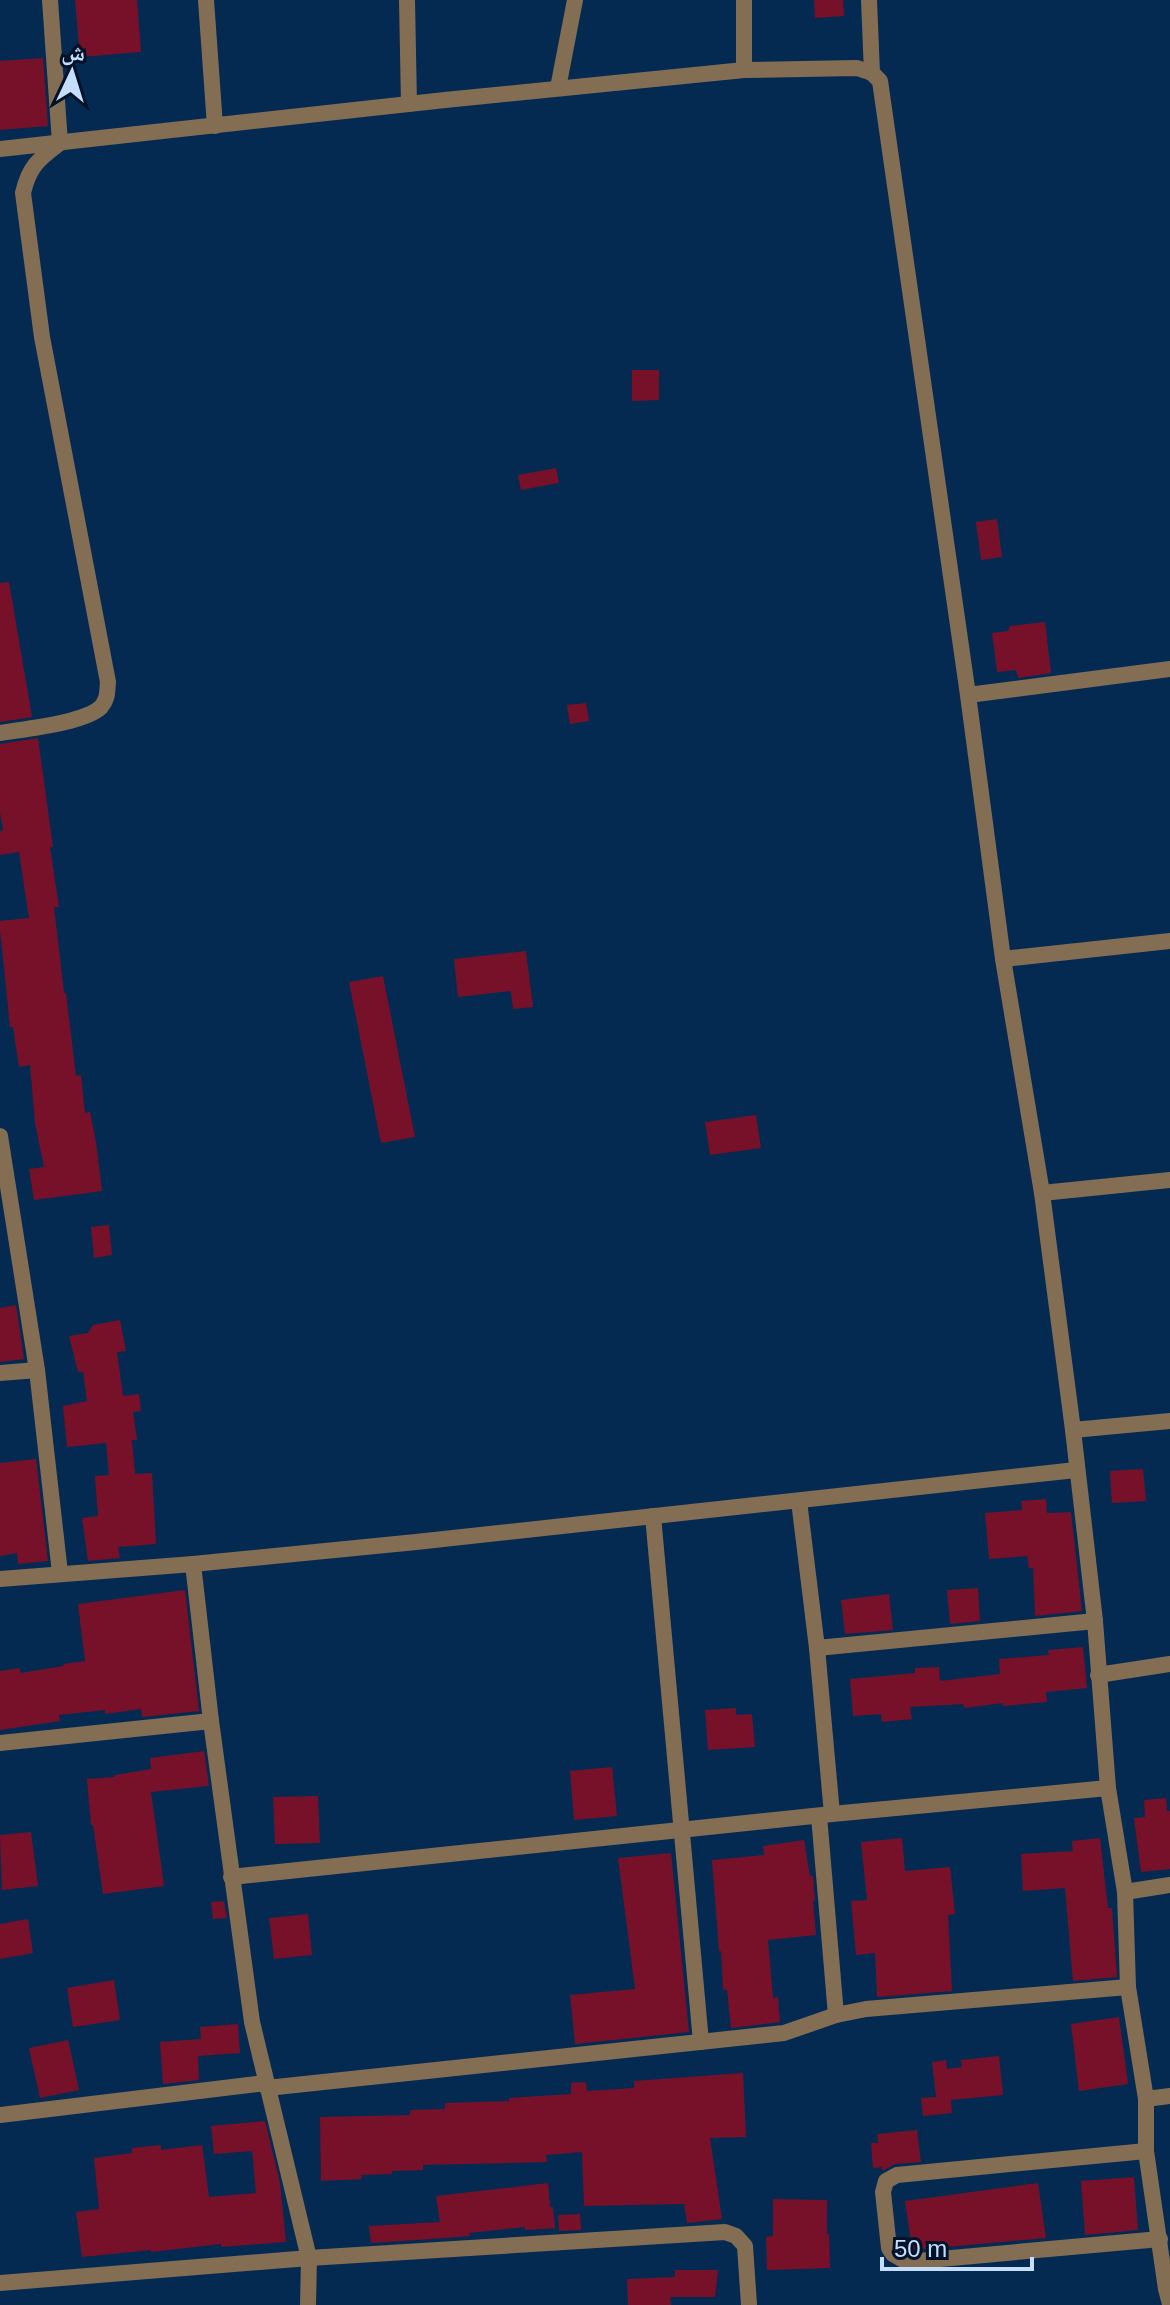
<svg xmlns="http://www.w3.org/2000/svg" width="1170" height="2305" viewBox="0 0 1170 2305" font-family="Helvetica,'Noto Naskh Arabic',sans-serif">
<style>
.building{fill:#77112a}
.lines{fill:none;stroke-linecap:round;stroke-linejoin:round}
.street{stroke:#836e54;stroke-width:16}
</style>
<rect width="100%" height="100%" fill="#052a52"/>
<g class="building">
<path d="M75 0H137L141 52 80 57Z"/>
<path d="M814 0H843L844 16 815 18Z"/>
<path d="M43 58 48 126 0 130V61Z"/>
<path d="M632 370H659V400L632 401Z"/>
<path d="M556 468 559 483 521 490 518 475Z"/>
<path d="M997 519 1002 557 981 560 976 522Z"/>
<path d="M9 582 32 717 0 722V583Z"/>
<path d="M1045 622 1051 673 1018 678 1016 670 997 672 992 633 1008 631 1010 626Z"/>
<path d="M586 703 589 721 570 724 567 705Z"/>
<path d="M38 738 53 847H50L59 907H54L64 993H66L76 1076 81 1075 85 1113 90 1112 96 1142 102 1191 34 1200 29 1169 44 1167 35 1123 30 1065 19 1067 13 1027H10L0 929V921L29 918 19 852 0 855V831L3 830 0 812V744Z"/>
<path d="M526 951 533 1007 513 1009 511 991 458 997 454 959Z"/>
<path d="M383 976 415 1137 381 1143 349 982Z"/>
<path d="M756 1115 761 1148 710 1155 705 1122Z"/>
<path d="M109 1225 112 1255 94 1258 91 1227Z"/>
<path d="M16 1305 24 1359 0 1362V1308Z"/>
<path d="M120 1320 126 1351 117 1352 123 1396 139 1394 141 1411 133 1412 137 1440H132L135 1474 152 1473 156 1544 118 1547 120 1558 88 1561 82 1518 98 1516 95 1476 109 1475 106 1443 67 1447 63 1406 87 1401 83 1372H78L69 1336 88 1333 93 1325Z"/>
<path d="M36 1459 48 1561 18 1564 17 1553 0 1556V1463Z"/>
<path d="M1143 1469 1146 1501 1112 1503 1110 1471Z"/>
<path d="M1046 1499 1047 1513 1071 1512 1082 1611 1035 1616 1033 1568H1029L1027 1556 989 1559 985 1513 1022 1510 1021 1501Z"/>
<path d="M978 1588 980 1621 950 1624 947 1590Z"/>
<path d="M185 1590 199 1711 142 1717 141 1709 105 1714V1710L59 1715 60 1721 0 1730V1671L20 1668V1673L64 1666 63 1664 85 1661 78 1604Z"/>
<path d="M889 1594 893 1630 845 1634 841 1600Z"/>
<path d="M1083 1647 1087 1688 1046 1692 1047 1702 1003 1706V1703L964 1708 963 1704 910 1707 912 1719 882 1722 881 1714 853 1716 850 1679 915 1673V1668L939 1667 940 1681 1000 1674 999 1659 1049 1655 1048 1650Z"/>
<path d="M736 1708V1715L752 1714 755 1747 708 1750 705 1710Z"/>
<path d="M204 1751 209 1786 151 1792 164 1886 103 1894 93 1825H91L87 1779 115 1777V1775L151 1769 150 1758Z"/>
<path d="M612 1767 617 1816 574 1820 570 1771Z"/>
<path d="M318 1796 320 1843 275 1844 273 1797Z"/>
<path d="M1166 1798 1167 1811H1170V1869L1141 1872 1134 1818 1145 1817 1144 1800Z"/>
<path d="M31 1832 38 1886 2 1890 0 1835Z"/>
<path d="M902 1838 905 1871 950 1867 955 1914 948 1915 952 1991 877 1997 875 1953 856 1955 851 1901 867 1900 861 1842Z"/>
<path d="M1100 1838 1108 1908H1112L1117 1977 1073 1981 1065 1888 1023 1891 1021 1854 1073 1851 1072 1841Z"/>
<path d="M804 1840 810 1876H813L815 1901H813L816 1935 768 1940 773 1998 778 1997 780 2022 731 2028 727 1990H723L721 1951H719L712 1860 764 1855 763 1846Z"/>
<path d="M671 1853 689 2032 575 2044 570 1995 635 1989 618 1858Z"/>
<path d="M224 1901 227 1918 213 1919 211 1902Z"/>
<path d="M308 1914 312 1955 274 1959 269 1918Z"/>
<path d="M28 1919 33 1953 0 1959V1924Z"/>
<path d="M114 1980 120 2020 73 2027 67 1988Z"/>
<path d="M1119 2017 1128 2084 1079 2091 1071 2024Z"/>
<path d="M238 2024 240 2053 198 2056 199 2080 163 2084 160 2042 201 2039 200 2027Z"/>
<path d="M68 2040 79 2090 40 2098 29 2048Z"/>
<path d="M999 2056 1003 2095 951 2100 952 2113 923 2116 921 2098 936 2097 932 2062 946 2060 947 2069 962 2067 961 2060Z"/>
<path d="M743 2073 746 2137 710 2138 722 2219 687 2223 684 2204 584 2206 582 2152 546 2155 547 2162 423 2165V2170L392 2171V2174L361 2175 362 2179 321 2181 320 2117 410 2115V2110L445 2109V2103L509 2101V2098L571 2094V2083L586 2082 587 2091 634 2088V2081Z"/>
<path d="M265 2121 280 2183 286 2242 221 2247V2244L151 2252V2250L82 2257 76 2212 99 2209 94 2158 132 2153V2148L161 2145V2150L202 2145 209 2197 256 2193 252 2151 214 2154 211 2126Z"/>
<path d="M917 2130 921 2162 895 2164 882 2171V2167L873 2168 871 2143H878L877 2134Z"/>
<path d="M1134 2177 1138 2230 1085 2235 1081 2181Z"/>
<path d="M548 2183 550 2207H553L555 2228 525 2230V2227L469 2233 470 2236 446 2238 371 2243 369 2226 440 2222 436 2196Z"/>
<path d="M1038 2183 1046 2238 912 2250 905 2201Z"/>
<path d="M773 2199 827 2200V2234H829L830 2268 767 2270 766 2237 773 2236Z"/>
<path d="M580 2214 581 2230 559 2231 558 2215Z"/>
<path d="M675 2270H718L715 2297H670L671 2305H628L627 2279 675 2277Z"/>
</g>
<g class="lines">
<g class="street">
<path d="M206 0 215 126"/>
<path d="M407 0 409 104"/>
<path d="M869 0 872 73"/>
<path d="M744 70V0"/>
<path d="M558 88 575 0"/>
<path d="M0 149 445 100 744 70 857 68 872 73 880 81 968 695 1003 959 1042 1193 1073 1430 1095 1621 1108 1788 1125 1892 1128 1987 1146 2099V2151L1166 2289 1170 2304"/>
<path d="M968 695 1170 669"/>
<path d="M0 733C24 729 85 723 101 707 108 699 107 692 108 682L42 337 23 193C29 166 39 159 60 143L50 0"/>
<path d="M1003 959 1170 941"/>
<path d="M0 1136 37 1370 60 1573"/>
<path d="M1042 1193 1170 1180"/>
<path d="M0 1373 37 1370"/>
<path d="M1073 1430 1170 1421"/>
<path d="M799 1501 817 1648 832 1814"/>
<path d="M653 1516 701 2042"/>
<path d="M193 1564 211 1721 252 2022 309 2258 308 2305"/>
<path d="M0 1579 193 1564 416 1542 1076 1470"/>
<path d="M817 1648 1095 1621"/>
<path d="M1098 1675 1170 1664"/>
<path d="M0 1743 211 1721"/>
<path d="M819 1816 836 2015"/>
<path d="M231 1877 832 1814 1108 1788"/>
<path d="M1125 1892 1170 1885"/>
<path d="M267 2088 784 2033 836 2015 866 2009 1128 1987"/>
<path d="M1146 2099 1170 2096"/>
<path d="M0 2115 265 2083"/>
<path d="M1146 2151 897 2175 886 2181 883 2192 889 2248 893 2254 907 2262 1160 2239"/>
<path d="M0 2283 309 2258 725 2232 736 2236 745 2246 749 2305"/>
</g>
</g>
<g transform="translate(72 72) rotate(4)" stroke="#021329" stroke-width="6" paint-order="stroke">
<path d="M0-6L14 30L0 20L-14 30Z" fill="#c5defe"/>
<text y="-12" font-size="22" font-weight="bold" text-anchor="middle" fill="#c5defe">ش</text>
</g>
<path d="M882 2257v12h150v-12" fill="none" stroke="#c5defe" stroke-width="4"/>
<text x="894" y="2257" font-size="24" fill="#c5defe" stroke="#021329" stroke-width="6" paint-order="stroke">50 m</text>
</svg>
